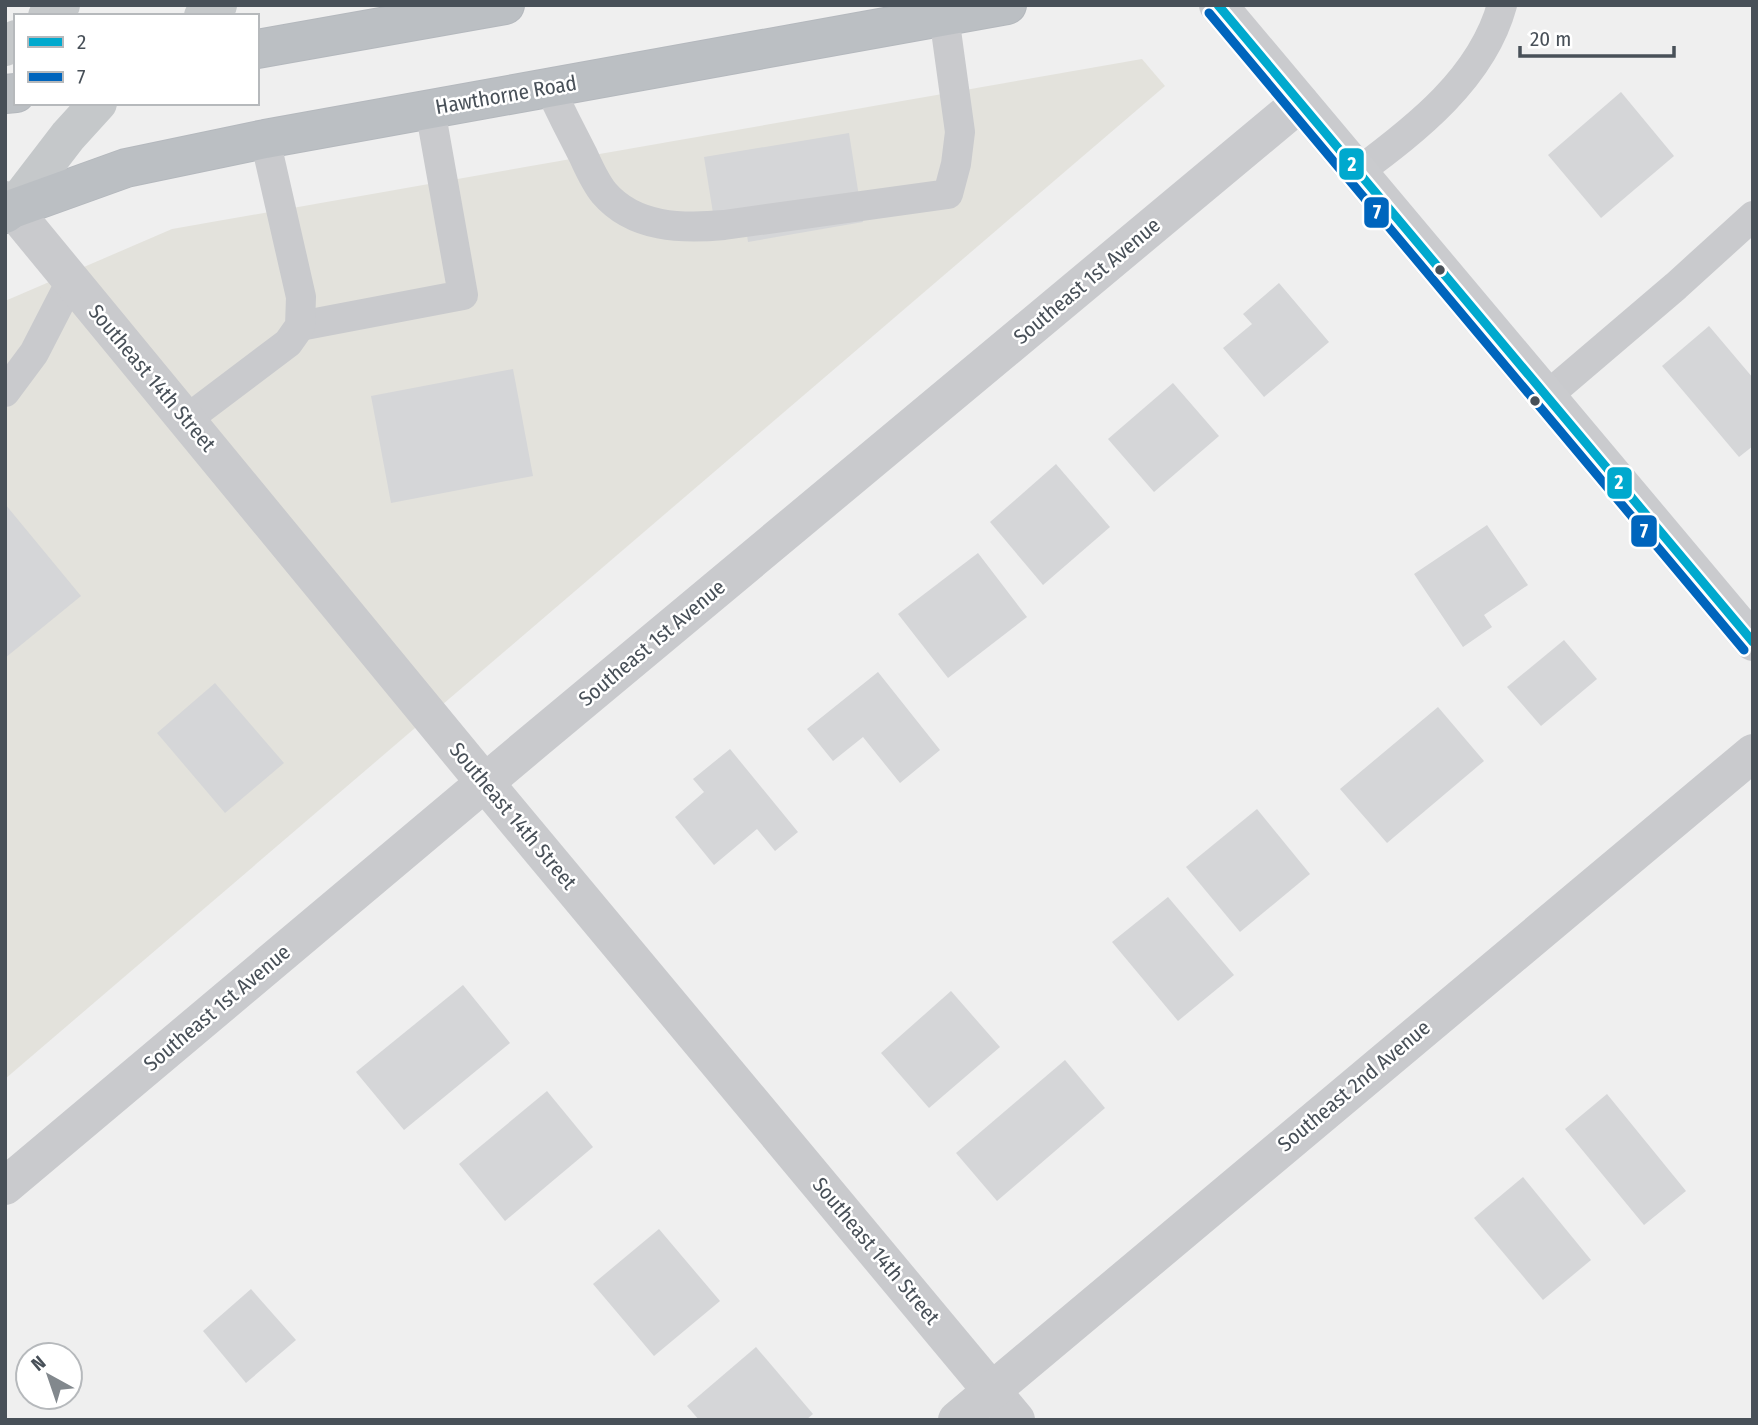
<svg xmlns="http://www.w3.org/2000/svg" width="1758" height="1425" viewBox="0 0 1758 1425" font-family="'Fira Sans Condensed',sans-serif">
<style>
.commercial{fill:#e3e2dc}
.building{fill:#d5d6d8}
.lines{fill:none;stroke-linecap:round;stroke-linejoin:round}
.highway-casing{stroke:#b4b8bd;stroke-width:40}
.lane{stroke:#c9cacd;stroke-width:30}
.street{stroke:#c9cacd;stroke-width:38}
.secondary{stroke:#cacbce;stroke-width:38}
.primary{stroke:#c5c8ca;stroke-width:38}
.highway{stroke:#bbbfc3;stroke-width:38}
.bus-1-casing{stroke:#fff;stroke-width:14}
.bus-2-casing{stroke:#fff;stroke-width:14}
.bus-1{stroke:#00a9ce;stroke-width:9}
.bus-2{stroke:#0065bd;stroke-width:9}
.bus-dot{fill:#485058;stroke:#fff;stroke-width:2.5}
.labels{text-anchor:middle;stroke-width:5;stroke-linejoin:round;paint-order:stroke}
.street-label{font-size:21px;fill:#485058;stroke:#fff}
.line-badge{stroke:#fff;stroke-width:2.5}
.badge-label{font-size:19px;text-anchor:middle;font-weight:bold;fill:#fff}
</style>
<rect width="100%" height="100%" fill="#efefef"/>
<path class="commercial" d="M1142 59 1165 86 5 1079V301L172 229Z"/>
<g class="building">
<path d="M1621 92 1674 156 1601 218 1548 155Z"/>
<path d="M849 133 863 222 748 242 743 208 713 213 704 157Z"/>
<path d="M1279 283 1329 342 1264 397 1223 348 1252 324 1243 314Z"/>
<path d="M1709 326 1753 378V446L1739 457 1662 366Z"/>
<path d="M513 369 533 476 391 503 371 396Z"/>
<path d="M1173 383 1219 436 1154 492 1108 439Z"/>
<path d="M1056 464 1110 527 1043 585 990 522Z"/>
<path d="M5 504 81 596 5 658Z"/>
<path d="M1487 525 1528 585 1484 615 1492 627 1463 647 1414 574Z"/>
<path d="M978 553 1027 617 948 678 898 614Z"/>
<path d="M1564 640 1597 679 1541 726 1507 687Z"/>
<path d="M878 672 940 750 900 783 863 737 833 761 807 729Z"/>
<path d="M215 683 284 763 225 813 157 733Z"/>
<path d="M1438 707 1484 761 1387 843 1340 789Z"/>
<path d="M730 749 798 832 775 851 757 829 714 865 675 817 704 792 693 779Z"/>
<path d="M1257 809 1310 874 1240 932 1186 867Z"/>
<path d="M1168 897 1234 975 1178 1021 1112 942Z"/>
<path d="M463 985 510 1043 404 1130 356 1072Z"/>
<path d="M951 991 1000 1047 929 1108 881 1053Z"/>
<path d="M1065 1060 1105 1108 997 1201 956 1153Z"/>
<path d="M547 1091 593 1147 505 1221 459 1164Z"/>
<path d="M1607 1094 1686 1191 1644 1225 1565 1129Z"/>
<path d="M1523 1177 1591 1260 1543 1300 1474 1218Z"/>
<path d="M659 1229 720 1301 654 1356 593 1284Z"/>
<path d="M251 1289 296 1340 246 1383 203 1331Z"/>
<path d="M756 1347 813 1414 806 1420H699L687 1406Z"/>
</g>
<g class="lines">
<g class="highway-casing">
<g id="highway">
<path d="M257 49 505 5"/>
<path d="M5 94 16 93"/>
<path d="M5 214 12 209 126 168 265 139 1007 5"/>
</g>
</g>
<g class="lane">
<path d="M549 87C560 110 571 132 583 155 589 168 595 182 604 193 634 228 682 229 724 225L948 194 956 164 960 132 944 16"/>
<path d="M1358 172C1416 129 1482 78 1502 5"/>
<path d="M300 326 463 295 430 109"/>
<path d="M5 392 34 353 71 281"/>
<path d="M1547 396 1676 286 1753 216"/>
<path d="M186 420 288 343 300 326 301 297 265 139"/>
</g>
<g class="street">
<path d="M5 200 485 783 1016 1420"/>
<path d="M5 1186 532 743 1300 103"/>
<path d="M957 1420 1753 753"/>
</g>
<path class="secondary" d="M1218 5 1753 642"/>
<g class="primary">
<path d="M47 16 61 5"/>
<path d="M203 16 218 5"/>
<path d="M5 47 16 39"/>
<path d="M12 209 68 136 98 103"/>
</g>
<use href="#highway" class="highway"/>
<g class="bus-1-casing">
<path id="bus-1" d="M1218 5 1753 642"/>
</g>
<g class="bus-2-casing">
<path id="bus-2" d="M1209 13 1744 650"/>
</g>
<use href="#bus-1" class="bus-1"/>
<use href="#bus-2" class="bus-2"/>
</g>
<g class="bus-dot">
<circle cx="1440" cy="270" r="6"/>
<circle cx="1535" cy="401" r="6"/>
</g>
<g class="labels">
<g class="street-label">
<text transform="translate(506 95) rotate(-10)" y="7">Hawthorne Road</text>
<text transform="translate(1087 281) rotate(-40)" y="7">Southeast 1st Avenue</text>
<text transform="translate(152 378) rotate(50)" y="7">Southeast 14th Street</text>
<text transform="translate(652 643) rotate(-40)" y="7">Southeast 1st Avenue</text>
<text transform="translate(513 816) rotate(50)" y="7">Southeast 14th Street</text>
<text transform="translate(217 1008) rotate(-40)" y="7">Southeast 1st Avenue</text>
<text transform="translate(1354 1086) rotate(-40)" y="7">Southeast 2nd Avenue</text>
<text transform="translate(876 1251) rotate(50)" y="7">Southeast 14th Street</text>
</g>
</g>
<g class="line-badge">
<rect x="1338" y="147" width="27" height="34" rx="7" fill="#00a9ce"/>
<rect x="1363" y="196" width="27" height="33" rx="7" fill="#0065bd"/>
<rect x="1606" y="466" width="27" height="34" rx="7" fill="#00a9ce"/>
<rect x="1630" y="514" width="28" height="34" rx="7" fill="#0065bd"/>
</g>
<g class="badge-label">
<text x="1352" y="171">2</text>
<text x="1377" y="219">7</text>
<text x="1619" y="489">2</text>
<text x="1644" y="538">7</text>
</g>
<rect width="1758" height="1425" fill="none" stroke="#485058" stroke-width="14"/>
<rect x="14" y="14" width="245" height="91" fill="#ffffff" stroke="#b6b9bc" stroke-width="2"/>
<rect x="28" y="37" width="35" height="10" fill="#00a9ce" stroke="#b6b9bc" stroke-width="2"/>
<text x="77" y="49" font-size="21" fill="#485058">2</text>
<rect x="28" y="72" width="35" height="10" fill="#0065bd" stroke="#b6b9bc" stroke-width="2"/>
<text x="77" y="84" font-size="21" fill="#485058">7</text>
<g transform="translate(49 1376) rotate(320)"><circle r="33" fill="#ffffff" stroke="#b6b9bc" stroke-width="2"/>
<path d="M0-5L12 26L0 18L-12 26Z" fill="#82888d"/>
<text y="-10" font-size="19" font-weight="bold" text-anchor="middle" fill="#485058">N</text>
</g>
<path d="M1520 46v10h154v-10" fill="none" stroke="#485058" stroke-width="3.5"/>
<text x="1530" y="46" font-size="21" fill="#485058" stroke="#ffffff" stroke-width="5" paint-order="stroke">20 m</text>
</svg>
